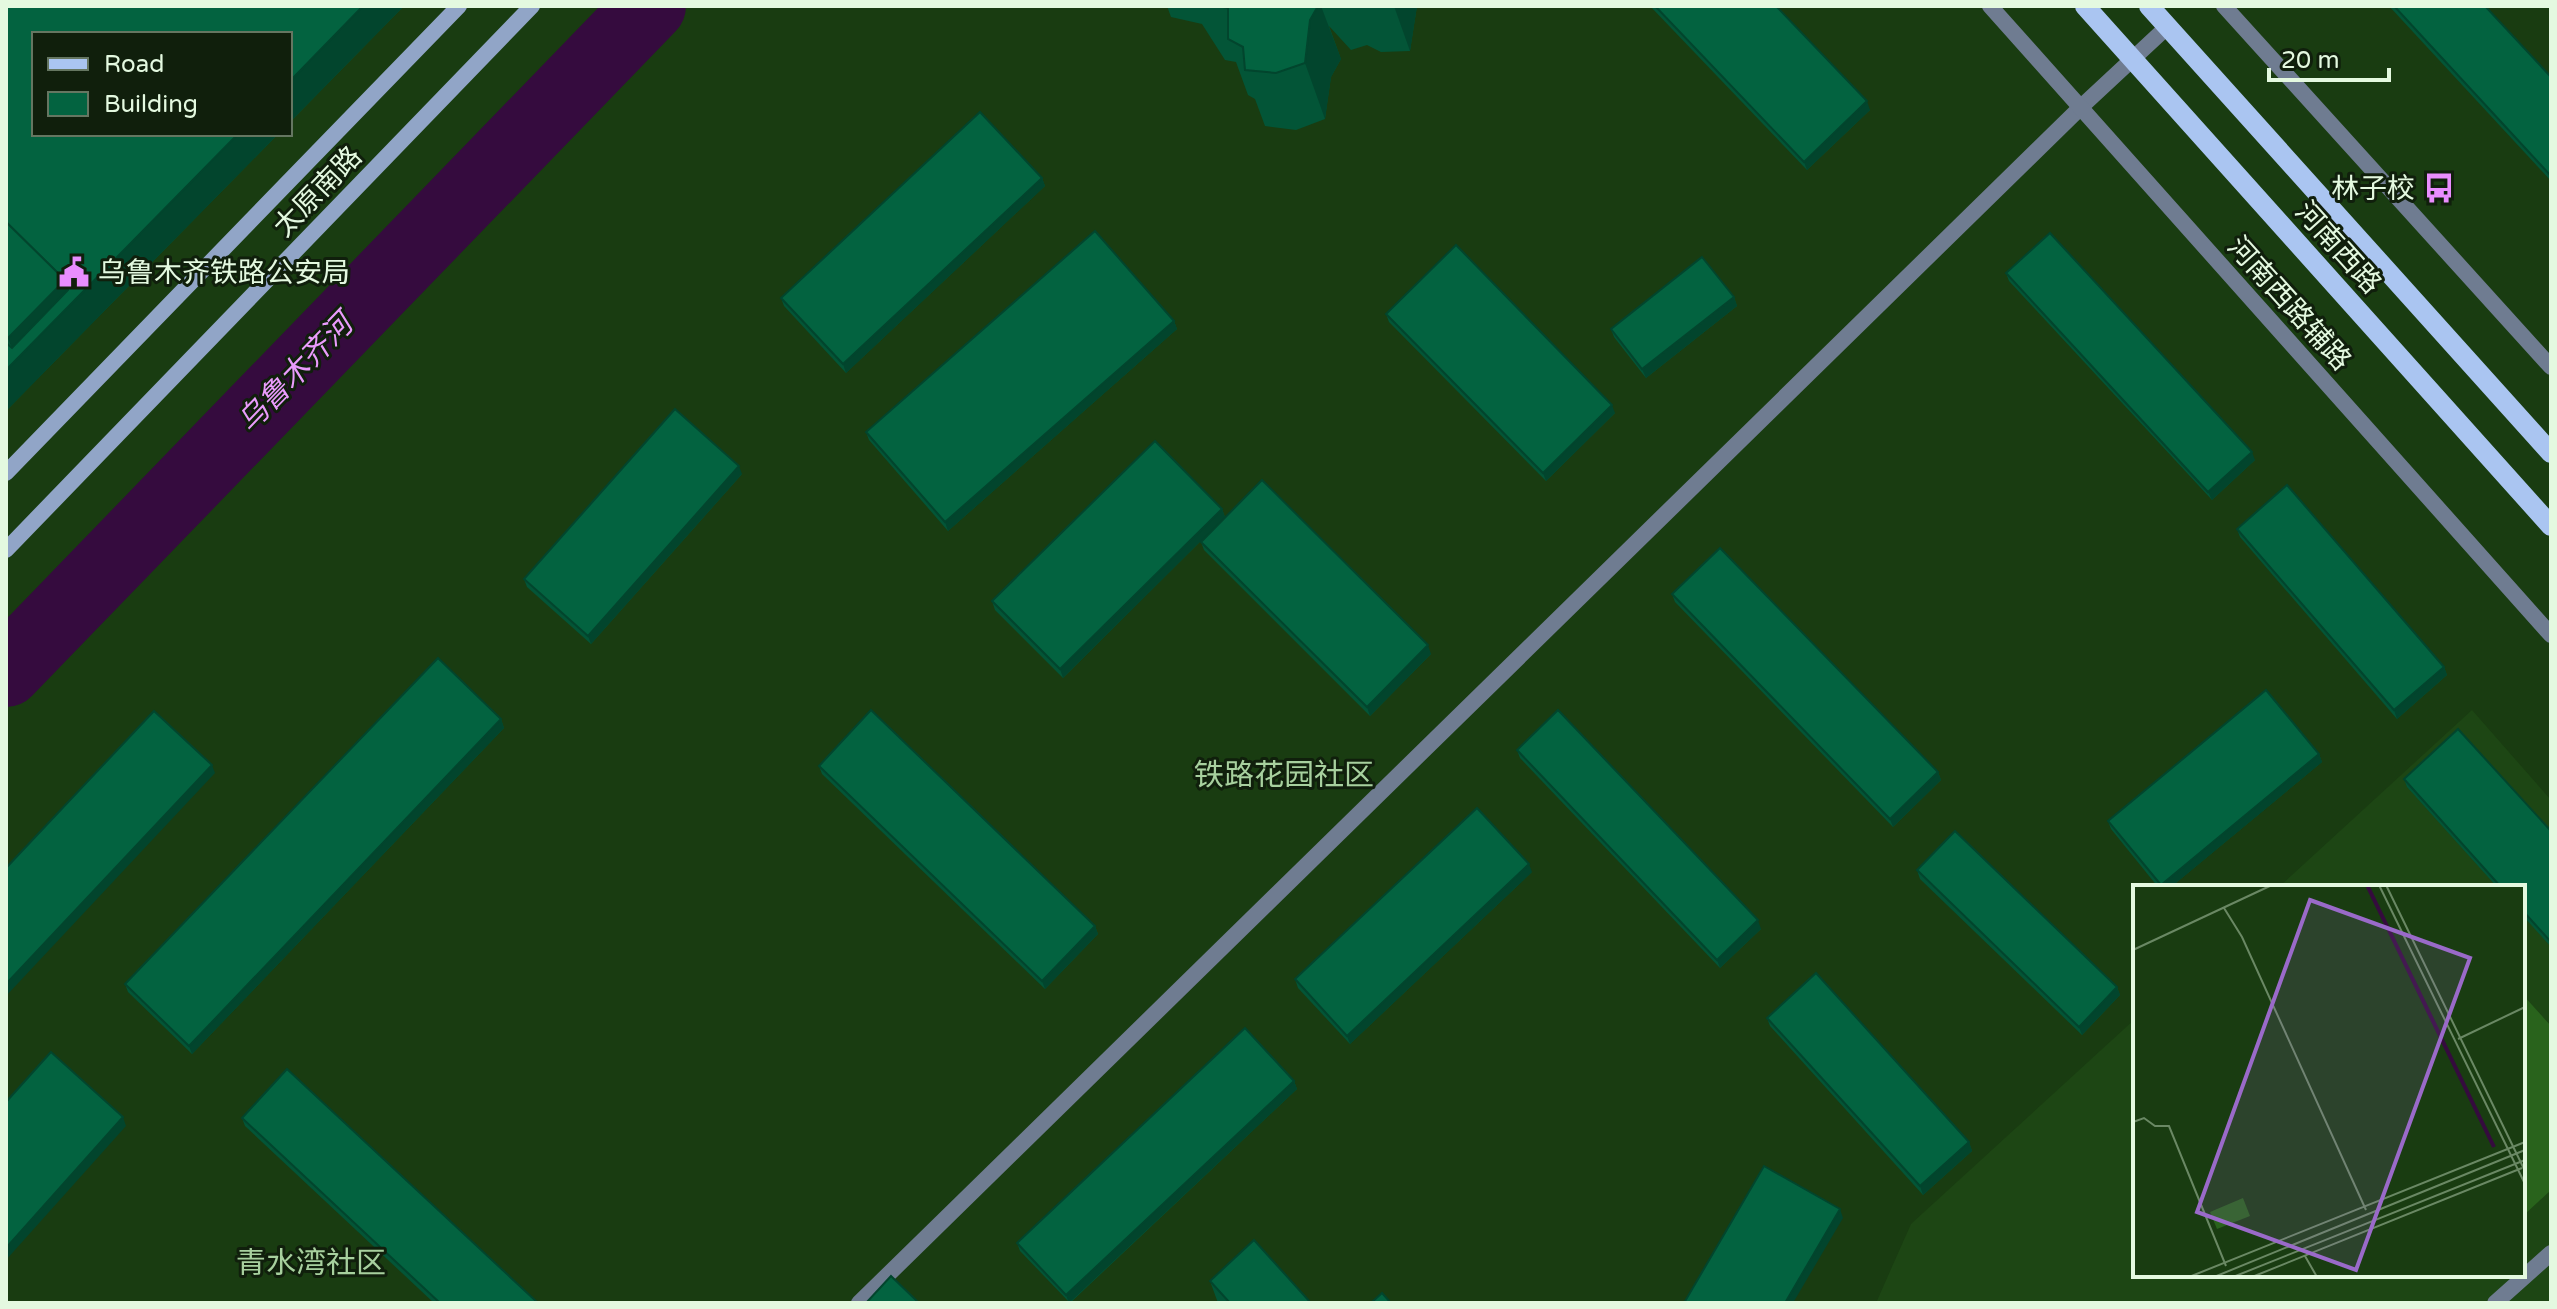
<svg xmlns="http://www.w3.org/2000/svg" width="2557" height="1309" viewBox="0 0 2557 1309" font-family="'Varela Round','Noto Sans SC',sans-serif">
<style>
.built{fill:#1d4614}
.grass{fill:#29631c}
.lines{fill:none;stroke-linecap:round;stroke-linejoin:round}
.river{stroke:#350b3e;stroke-width:72}
.service{stroke:#6f7c91;stroke-width:16}
.minor{stroke:#6f7c91;stroke-width:16}
.tertiary{stroke:#6f7c91;stroke-width:16}
.secondary{stroke:#91a5c7;stroke-width:16}
.primary{stroke:#aac5f1;stroke-width:20}
.wall{fill:#035537}
.shaded-wall{fill:#02452d}
.building{fill:#036340;stroke:#02452d;stroke-width:2}
.labels{text-anchor:middle;stroke-width:6;stroke-linejoin:round;paint-order:stroke}
.poi-label{font-size:28px;fill:#e4f9e0;stroke:#101f0c;text-anchor:end}
.street-label{font-size:28px;fill:#e4f9e0;stroke:#101f0c}
.water-label{font-size:30px;font-style:italic;fill:#ea9bfc;stroke:#101f0c}
.neighbourhood-label{font-size:30px;fill:#a7d09e;stroke:#101f0c}
.inset-river{fill:none;stroke:#350b3e;stroke-width:4}
.inset-road{fill:none;stroke:#6a8864;stroke-width:2}
.view{fill:#9a6ac9;fill-opacity:0.15;stroke:#9a6ac9;stroke-width:4}
.inset-edge{fill:none;stroke:#e4f9e0;stroke-width:4}
</style>
<rect width="100%" height="100%" fill="#193c11"/>
<path class="built" d="M2472 710 2551 800V1303H1876L1911 1224 2135 1019V1275H2523V887H2279Z"/>
<path class="grass" d="M2523 995 2551 1026V1190L2524 1215Z"/>
<g class="lines">
<path class="river" d="M6 671 650 6"/>
<path class="service" d="M2495 1303 2551 1253"/>
<path class="minor" d="M859 1303 2081 107 2167 27"/>
<g class="tertiary">
<path d="M1990 6 2551 635"/>
<path d="M2224 6 2551 367"/>
</g>
<g class="secondary">
<path d="M6 473 459 6"/>
<path d="M6 550 532 6"/>
</g>
<g class="primary">
<path d="M2085 6 2551 526"/>
<path d="M2149 6 2551 453"/>
</g>
</g>
<g class="wall">
<path d="M6 6H404L6 411Z"/>
<path d="M1167 6H1417L1410 51 1381 52 1367 45 1351 50 1329 26 1341 59 1331 77 1325 119 1296 130 1265 126 1255 99 1248 95 1236 62 1225 60 1202 24 1171 17Z"/>
<path d="M1650 6H1776L1870 110 1807 170Z"/>
<path d="M2389 6H2485L2551 77V181Z"/>
<path d="M1042 178 1045 186 846 373 784 306 781 298Z"/>
<path d="M2006 273 2255 460 2212 500 2009 281Z"/>
<path d="M1734 297 1737 306 1646 378 1614 337 1611 329Z"/>
<path d="M1386 314 1615 413 1546 481 1389 322Z"/>
<path d="M1174 321 1177 329 948 531 869 440 866 432Z"/>
<path d="M742 474 591 644 527 587 524 579Z"/>
<path d="M1222 509 1225 517 1063 678 995 610 992 601Z"/>
<path d="M2237 529 2444 667 2447 675 2397 719 2240 537Z"/>
<path d="M1201 542 1431 654 1370 716 1204 550Z"/>
<path d="M1672 594 1938 772 1941 780 1893 827 1675 602Z"/>
<path d="M501 719 504 728 192 1054 128 992 125 984Z"/>
<path d="M1517 750 1761 929 1720 968 1520 758Z"/>
<path d="M2319 754 2322 762 2171 887H2158L2111 829 2108 821Z"/>
<path d="M819 766 1095 926 1098 934 1045 989 822 774Z"/>
<path d="M2404 779 2551 831V947L2523 916V887H2497L2407 787Z"/>
<path d="M1917 870 2117 987 2120 995 2082 1035 1920 879Z"/>
<path d="M1532 872 1350 1044 1298 988 1295 979Z"/>
<path d="M1767 1018 1969 1142 1972 1151 1923 1195 1770 1026Z"/>
<path d="M1294 1081 1297 1089 1070 1303 1020 1251 1017 1243Z"/>
<path d="M242 1118 538 1303H434L245 1126Z"/>
<path d="M1210 1281 1311 1303H1218Z"/>
</g>
<g class="shaded-wall">
<path d="M363 6H404L290 122V81Z"/>
<path d="M1303 6H1321L1341 59 1331 77 1325 119 1305 63Z"/>
<path d="M1394 6H1417L1410 51Z"/>
<path d="M1867 101 1870 110 1807 170 1804 162Z"/>
<path d="M238 134H278L6 411V370L16 360 8 338 65 280Z"/>
<path d="M1042 178 1045 186 846 373 843 364Z"/>
<path d="M1734 297 1737 306 1646 378 1642 369Z"/>
<path d="M1174 321 1177 329 948 531 945 522Z"/>
<path d="M1612 405 1615 413 1546 481 1543 473Z"/>
<path d="M2252 452 2255 460 2212 500 2208 492Z"/>
<path d="M739 466 742 474 591 644 588 636Z"/>
<path d="M1222 509 1225 517 1063 678 1060 669Z"/>
<path d="M1428 645 1431 654 1370 716 1367 707Z"/>
<path d="M2444 667 2447 675 2397 719 2394 710Z"/>
<path d="M501 719 504 728 192 1054 189 1046Z"/>
<path d="M2319 754 2322 762 2171 887H2161V885Z"/>
<path d="M212 765 215 773 6 996V984Z"/>
<path d="M1938 772 1941 780 1893 827 1890 819Z"/>
<path d="M1529 864 1532 872 1350 1044 1347 1036Z"/>
<path d="M1758 920 1761 929 1720 968 1717 960Z"/>
<path d="M1095 926 1098 934 1045 989 1042 981Z"/>
<path d="M2117 987 2120 995 2082 1035 2079 1027Z"/>
<path d="M1294 1081 1297 1089 1069 1303 1066 1295Z"/>
<path d="M123 1117 126 1126 6 1260V1248Z"/>
<path d="M1969 1142 1972 1151 1923 1195 1920 1186Z"/>
<path d="M1840 1209 1843 1218 1793 1303H1785Z"/>
</g>
<g class="building">
<path d="M6 6H363L290 81V34H34V134H238L6 370V343L12 348 68 290 65 280 6 222Z"/>
<path d="M1218 6H1318L1310 20 1305 63 1276 73 1245 70 1243 47 1228 39V8Z"/>
<path d="M1655 6H1776L1867 101 1804 162Z"/>
<path d="M2394 6H2485L2551 77V176Z"/>
<path d="M980 112 1042 178 843 364 781 298Z"/>
<path d="M6 222 65 280 8 338 6 336Z"/>
<path d="M1095 231 1174 321 945 522 866 432Z"/>
<path d="M2050 233 2252 452 2208 492 2006 273Z"/>
<path d="M1456 245 1612 405 1543 473 1386 314Z"/>
<path d="M1702 257 1734 297 1642 369 1611 329Z"/>
<path d="M675 409 739 466 588 636 524 579Z"/>
<path d="M1155 441 1222 509 1060 669 992 601Z"/>
<path d="M1262 480 1428 645 1367 707 1201 542Z"/>
<path d="M2287 485 2444 667 2394 710 2237 529Z"/>
<path d="M1720 548 1938 772 1890 819 1672 594Z"/>
<path d="M438 658 501 719 189 1046 125 984Z"/>
<path d="M2266 690 2319 754 2161 885 2108 821Z"/>
<path d="M871 710 1095 926 1042 981 819 766Z"/>
<path d="M1558 710 1758 920 1717 960 1517 750Z"/>
<path d="M154 711 212 765 6 984V868Z"/>
<path d="M2458 729 2551 831V942L2523 911V887H2501L2404 779Z"/>
<path d="M1477 808 1529 864 1347 1036 1295 979Z"/>
<path d="M1955 831 2117 987 2079 1027 1917 870Z"/>
<path d="M1816 973 1969 1142 1920 1186 1767 1018Z"/>
<path d="M1245 1028 1294 1081 1066 1295 1017 1243Z"/>
<path d="M51 1052 123 1117 6 1248V1102Z"/>
<path d="M287 1069 538 1303H440L242 1118Z"/>
<path d="M1764 1166 1840 1209 1785 1303H1684Z"/>
<path d="M1254 1240 1311 1303H1230L1210 1281Z"/>
<path d="M891 1276 919 1303H866Z"/>
<path d="M1382 1293 1391 1303H1371Z"/>
</g>
<defs>
<g id="bus-bare" transform="scale(2.4)"><path d="M-5-6H5V4H4V6H2V4H-2V6H-4V4H-5ZM-3.5-4V0h7V-4ZM-3.5 1.2v1.5H-2V1.2ZM2 1.2v1.5H3.5V1.2Z" fill="#e98dfe" stroke="#101f0c" stroke-width="2.5" paint-order="stroke"/></g>
<g id="civic-bare" transform="scale(2.4)"><path d="M-.6-6.5H3V-4.5H.6V-3L4-1V1h2V6H-6V1h2V-1L-.6-3ZM-1.2 2.5V6h2.4V2.5Z" fill="#e98dfe" stroke="#101f0c" stroke-width="2.5" paint-order="stroke"/></g>
</defs>
<g fill-rule="evenodd">
<use href="#bus-bare" x="2439" y="188"/>
<use href="#civic-bare" x="74" y="272"/>
</g>
<g class="labels">
<g class="poi-label">
<text x="2415" y="198">林子校</text>
<text x="98" y="282" text-anchor="start">乌鲁木齐铁路公安局</text>
</g>
<g class="street-label">
<text transform="translate(317 191) rotate(-46)" y="10">太原南路</text>
<text transform="translate(2339 247) rotate(48)" y="10">河南西路</text>
<text transform="translate(2290 303) rotate(48)" y="10">河南西路辅路</text>
</g>
<g class="water-label">
<text transform="translate(295 373) rotate(-46)" y="10">乌鲁木齐河</text>
</g>
<g class="neighbourhood-label">
<text x="1284" y="785">铁路花园社区</text>
<text x="311" y="1273">青水湾社区</text>
</g>
</g>
<g transform="translate(2133 885)">
<rect width="392" height="392" fill="#193c11"/>
<path d="M110 313 117 331 84 344 77 327Z" fill="#29631c"/>
<path class="inset-river" d="M234 0 361 262"/>
<path class="inset-road" d="M246 0 392 299M253 0 392 286M91 23 109 52 233 325M0 65 139 0M325 154 392 122M0 237 11 233 22 241H36L93 381M172 371 184 392M56 392 392 257M81 392 392 265M100 392 392 275M119 392 389 283"/>
<path class="view" d="M177 15 337 73 223 385 64 327Z"/>
<rect width="392" height="392" class="inset-edge"/>
</g>
<rect width="2557" height="1309" fill="none" stroke="#e4f9e0" stroke-width="16"/>
<rect x="32" y="32" width="260" height="104" fill="#101f0c" stroke="#657661" stroke-width="2"/>
<rect x="48" y="58" width="40" height="12" fill="#aac5f1" stroke="#657661" stroke-width="2"/>
<text x="104" y="72" font-size="24" fill="#e4f9e0">Road</text>
<rect x="48" y="92" width="40" height="24" fill="#036340" stroke="#657661" stroke-width="2"/>
<text x="104" y="112" font-size="24" fill="#e4f9e0">Building</text>
<path d="M2269 68v12h120v-12" fill="none" stroke="#e4f9e0" stroke-width="4"/>
<text x="2281" y="68" font-size="24" fill="#e4f9e0" stroke="#101f0c" stroke-width="6" paint-order="stroke">20 m</text>
</svg>
